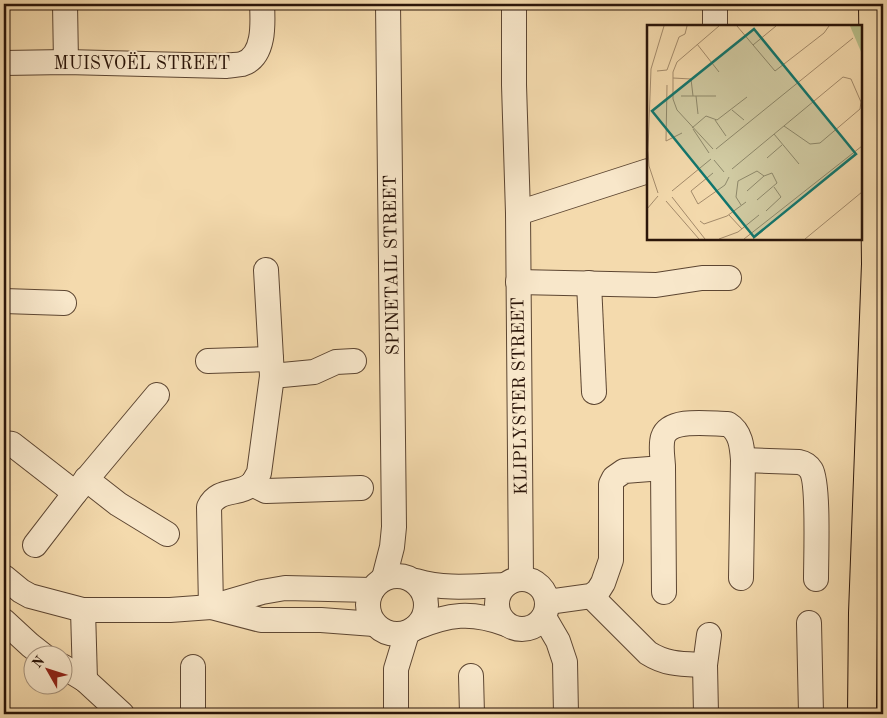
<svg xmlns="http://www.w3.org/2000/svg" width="887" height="718" viewBox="0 0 887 718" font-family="'Old Standard TT',serif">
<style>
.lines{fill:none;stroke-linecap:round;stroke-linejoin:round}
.minor-casing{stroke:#5d4632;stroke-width:26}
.major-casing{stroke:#2b1509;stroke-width:30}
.minor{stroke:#f8e7ca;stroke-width:24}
.major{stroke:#f4daad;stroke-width:28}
.labels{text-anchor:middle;stroke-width:4;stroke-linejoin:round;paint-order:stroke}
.street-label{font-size:18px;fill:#2b1509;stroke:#f8e7ca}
.inset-road{fill:none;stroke:#a48b6b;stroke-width:1}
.view{fill:#0f766e;fill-opacity:0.15;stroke:#0f766e;stroke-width:2.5}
.inset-edge{fill:none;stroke:#2b1509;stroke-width:2.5}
</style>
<rect width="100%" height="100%" fill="#f4daad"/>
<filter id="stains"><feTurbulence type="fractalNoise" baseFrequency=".004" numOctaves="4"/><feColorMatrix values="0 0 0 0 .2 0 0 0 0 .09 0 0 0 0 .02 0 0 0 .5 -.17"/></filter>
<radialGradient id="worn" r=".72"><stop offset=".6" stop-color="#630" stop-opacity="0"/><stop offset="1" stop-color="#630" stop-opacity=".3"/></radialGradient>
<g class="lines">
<g class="minor-casing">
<g id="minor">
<path d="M65 4 66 62"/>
<path d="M514 4V85L518 213 521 578"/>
<path d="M715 4V26"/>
<path d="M4 63 66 62 226 66C231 65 237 65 242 64 265 57 263 23 262 4"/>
<path d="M518 213 648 171"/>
<path d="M518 282 656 285 702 278H729"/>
<path d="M589 283 594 392"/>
<path d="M4 301 64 303"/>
<path d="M208 361 271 359"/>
<path d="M272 376 314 372 336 362 354 361"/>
<path d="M4 443 12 444 75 493"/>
<path d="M743 460 799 462C804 463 808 465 811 470 819 483 816 559 816 579"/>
<path d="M663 468 664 592"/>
<path d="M86 479 118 504 167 534"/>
<path d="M252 484 266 491 361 488"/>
<path d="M35 545 75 493 157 395"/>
<circle cx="397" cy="605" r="29"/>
<path d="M4 577 21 591 30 596 83 610H170L211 607 262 592 285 588 372 590"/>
<path d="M384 578 392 547 394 527 388 4"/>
<circle cx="522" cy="604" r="25"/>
<path d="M416 581C446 590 474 586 505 585"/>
<path d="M591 596 648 653C667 665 683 664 705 665"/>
<path d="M548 602 591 596 598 591 603 583 611 560V484L614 478 624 471 663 468C663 459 660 446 663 437 670 417 711 424 728 424 741 432 742 447 743 460L741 578"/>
<path d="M211 607 209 507C218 487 241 496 253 483 255 480 257 476 259 473L272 376 266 270"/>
<path d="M211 607 261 620H321L374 624"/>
<path d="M83 610 85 680"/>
<path d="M544 617 558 641 565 662 566 714"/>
<path d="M4 621 30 645 44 656"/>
<path d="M809 623 811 714"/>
<path d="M415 628C449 614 471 611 506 624"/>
<path d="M62 666 85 680 122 714"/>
<path d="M471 676 472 714"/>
<path d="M193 714V667"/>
<path d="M396 714V669L407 633"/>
<path d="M706 714 705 665 709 635"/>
</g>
</g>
<g class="major-casing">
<path id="major" d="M862 714 863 613 876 264 873 4"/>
</g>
<use href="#minor" class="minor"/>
<use href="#major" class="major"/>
</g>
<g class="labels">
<g class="street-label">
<text x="142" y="69">MUISVOËL STREET</text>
<text transform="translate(391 265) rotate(-91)" y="6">SPINETAIL STREET</text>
<text transform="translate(519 396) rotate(-91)" y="6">KLIPLYSTER STREET</text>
</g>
</g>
<g transform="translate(647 25)">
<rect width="215" height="215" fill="#f4daad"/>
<path d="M203 1H215V29Z" fill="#b9c08b"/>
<path class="inset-road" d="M90 1 128 46 177 8 182 1M50 19 72 47M106 20 129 1M10 46 20 45 32 12 38 9 40 1M26 53 44 54 46 71M20 60 19 116 35 108M34 71H69M49 71 51 89M85 85 97 95M68 95 79 111M45 103 59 91 70 95 100 72M46 104 62 128M127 109 152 139M66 124 30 85 26 74V47L30 37 72 1M69 124 206 13M120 133 135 120M67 135 77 147M85 144 196 52 204 54 214 77 213 84 173 118 163 119 137 101M66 148 44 166 51 179 78 160 82 152M91 156 110 146 117 151 125 148 130 158 110 175M91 156 89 172 94 180M25 166 64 134M100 166 117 151M11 168 2 141 1 125 4 44 17 1M25 172 58 214M19 176 52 214M0 184 11 171M119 186 134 172 127 162M82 190 95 204M53 196 57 199 80 191 99 177M72 214 91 207 112 190M97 214 215 121M106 214 133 191M158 214 215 167"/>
<path class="view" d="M107 4 209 129 107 212 5 86Z"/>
<rect width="215" height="215" class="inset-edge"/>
</g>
<rect width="887" height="718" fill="none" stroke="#f4daad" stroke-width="20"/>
<rect x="5" y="5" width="877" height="708" fill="none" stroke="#2b1509" stroke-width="2.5"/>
<rect x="10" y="10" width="867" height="698" fill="none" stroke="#2b1509"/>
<g transform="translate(48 670) rotate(309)"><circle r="24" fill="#f8e7ca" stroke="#a6937d"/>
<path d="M0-4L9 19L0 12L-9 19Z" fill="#8f2418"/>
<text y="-8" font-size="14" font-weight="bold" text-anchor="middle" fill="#2b1509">N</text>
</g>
<rect width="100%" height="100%" filter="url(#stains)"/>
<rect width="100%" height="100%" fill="url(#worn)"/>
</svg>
